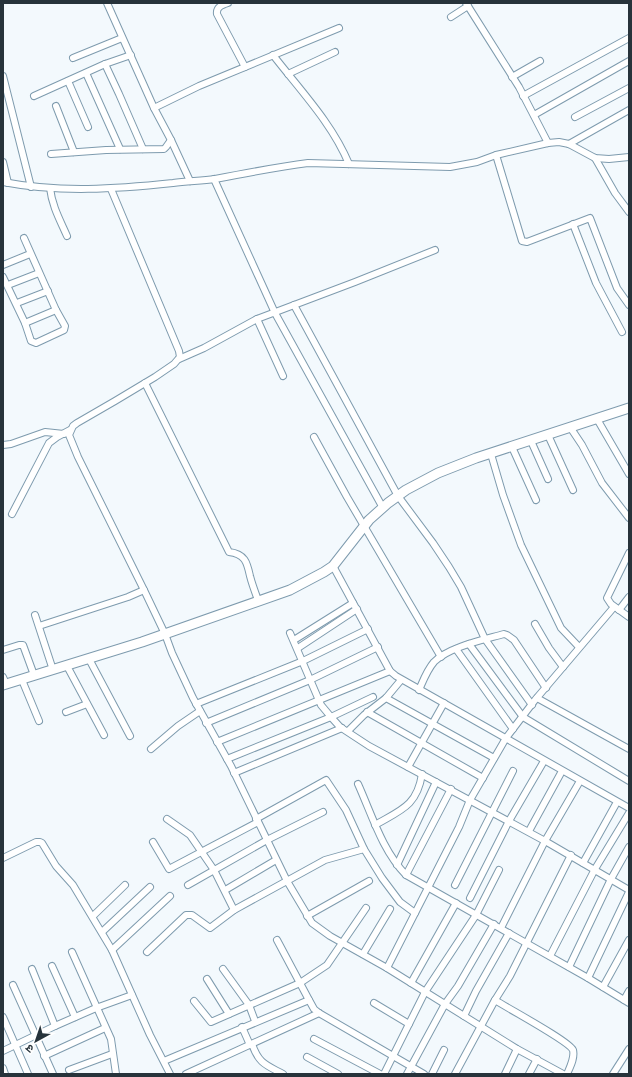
<svg xmlns="http://www.w3.org/2000/svg" width="632" height="1077" viewBox="0 0 632 1077" font-family="'Open Sans','Noto Sans Devanagari',sans-serif">
<style>
.lines{fill:none;stroke-linecap:round;stroke-linejoin:round}
.street-casing{stroke:#7e9bae;stroke-width:8}
.secondary-casing{stroke:#7e9bae;stroke-width:11}
.street{stroke:#fff;stroke-width:6}
.secondary{stroke:#fff;stroke-width:9}
</style>
<rect width="100%" height="100%" fill="#f3f9fd"/>
<g class="lines">
<g class="street-casing">
<g id="street">
<path d="M107 3 154 108 171 140 190 181"/>
<path d="M228 3C222 5 216 7 217 14L245 67"/>
<path d="M466 3 519 87 548 143"/>
<path d="M451 17 468 6"/>
<path d="M273 55C300 90 332 123 349 164"/>
<path d="M73 58 122 38"/>
<path d="M105 64 119 94 143 149"/>
<path d="M86 73 120 149"/>
<path d="M288 74 335 52"/>
<path d="M3 76 31 187"/>
<path d="M512 77 540 61"/>
<path d="M68 81 88 127"/>
<path d="M34 96 105 64 131 55"/>
<path d="M523 96 629 38"/>
<path d="M56 106 74 152"/>
<path d="M154 108 199 86 339 28"/>
<path d="M534 115 629 61"/>
<path d="M575 117 629 88"/>
<path d="M569 144 629 110"/>
<path d="M51 154 106 150 164 149 166 147 171 140"/>
<path d="M496 155 522 241 527 242 590 218 617 288 629 305"/>
<path d="M595 158 615 193 629 212"/>
<path d="M3 162 8 183"/>
<path d="M214 179 275 313 383 508"/>
<path d="M3 182C60 193 116 189 173 183 187 181 201 181 215 179 246 173 277 167 308 163L450 167 477 162 496 155 548 143 559 142 569 144 595 158 609 159 629 157"/>
<path d="M50 188C52 206 60 220 67 236"/>
<path d="M111 189 179 351 180 357 174 364 155 377 115 401 77 423 73 426 69 435 78 457 144 590 165 634 172 653 193 698 231 766 287 881 312 923 330 936 387 968 517 1049 563 1074"/>
<path d="M573 224 596 283 622 332"/>
<path d="M3 265 30 254"/>
<path d="M3 277 25 323 31 341 36 343 64 330 65 326 56 310 24 238"/>
<path d="M8 285 39 273"/>
<path d="M17 303 48 291"/>
<path d="M294 305 398 496 433 543 449 567 461 587 485 639 532 705"/>
<path d="M257 319 283 376"/>
<path d="M25 323 56 310"/>
<path d="M179 359 204 348 257 319 355 282 435 250"/>
<path d="M145 383 229 552C245 554 247 562 250 576 252 584 255 592 258 600"/>
<path d="M597 419 629 474"/>
<path d="M570 427 582 445 602 483 629 518"/>
<path d="M548 435 573 490"/>
<path d="M314 437 347 497 441 657"/>
<path d="M531 441 548 479"/>
<path d="M3 445 11 444 45 432 64 434"/>
<path d="M512 447 536 500"/>
<path d="M491 454 503 495 521 545 561 628 579 647"/>
<path d="M12 514 49 443 57 437 70 430"/>
<path d="M629 553 607 598 611 604 629 617"/>
<path d="M333 566 390 671 396 676 629 808"/>
<path d="M619 610 629 597"/>
<path d="M35 615 53 670"/>
<path d="M535 624 549 648 563 667"/>
<path d="M39 626 128 597 144 590"/>
<path d="M290 633 321 705 331 717 340 727 369 746 545 841 629 890"/>
<path d="M294 640 353 603"/>
<path d="M469 644 523 717 629 781"/>
<path d="M298 648 357 609"/>
<path d="M456 649 513 729"/>
<path d="M3 650 19 645H23L34 675"/>
<path d="M89 659 130 736"/>
<path d="M67 666 104 735"/>
<path d="M3 677 6 684"/>
<path d="M22 680 39 721"/>
<path d="M419 690C423 681 427 670 434 662 449 647 483 640 504 634L507 635 514 640 546 688"/>
<path d="M386 698 494 758"/>
<path d="M537 698 629 749"/>
<path d="M196 704 303 661 368 629"/>
<path d="M66 712 87 704"/>
<path d="M367 712 483 778"/>
<path d="M206 723 310 680 378 647"/>
<path d="M348 731 364 715 386 698 401 680"/>
<path d="M217 742 390 671"/>
<path d="M151 749 178 726 200 711"/>
<path d="M227 759 331 717 373 697"/>
<path d="M408 767 444 703"/>
<path d="M234 773 342 728"/>
<path d="M358 784C372 815 382 850 406 875L588 978 629 1003"/>
<path d="M167 819 190 835 214 870 234 910"/>
<path d="M256 819 326 780 346 810 364 849 382 878 400 902 415 913"/>
<path d="M375 825C401 810 417 806 422 774"/>
<path d="M529 831 562 771"/>
<path d="M153 842 169 869 258 822"/>
<path d="M3 858 36 842H40L42 843 56 866 73 885 112 950 150 1035 170 1074"/>
<path d="M583 863 617 802"/>
<path d="M397 865 436 782"/>
<path d="M406 875 451 789"/>
<path d="M188 885 267 840 323 812"/>
<path d="M455 885 513 771"/>
<path d="M227 889 276 860"/>
<path d="M470 898 509 821 544 761"/>
<path d="M93 916 125 885"/>
<path d="M307 916 369 881"/>
<path d="M501 928 545 841 580 781"/>
<path d="M102 932 150 887"/>
<path d="M277 940 309 1000 314 1009 319 1013 424 1074"/>
<path d="M112 950 170 896"/>
<path d="M72 952 111 1039 116 1074"/>
<path d="M147 952 186 915H192L210 928 234 910 325 860 364 849"/>
<path d="M363 954 390 909"/>
<path d="M550 956 595 869 629 813"/>
<path d="M52 966 75 1017"/>
<path d="M569 967 611 879 629 847"/>
<path d="M387 968 459 827 470 800 506 738 535 700 614 607"/>
<path d="M32 969 55 1026"/>
<path d="M223 969 249 1005 255 1021"/>
<path d="M588 978 629 892"/>
<path d="M207 979 229 1014"/>
<path d="M411 983 456 903"/>
<path d="M13 985 53 1074"/>
<path d="M603 987 629 940"/>
<path d="M495 1000C507 1008 569 1041 573 1050 575 1058 570 1067 567 1074"/>
<path d="M624 1000 629 991"/>
<path d="M194 1001 211 1022 300 983 327 965 366 908"/>
<path d="M374 1003 409 1024"/>
<path d="M464 1016 476 991 509 933"/>
<path d="M3 1017 28 1074"/>
<path d="M242 1027 250 1045"/>
<path d="M314 1039 380 1074"/>
<path d="M252 1044C259 1064 266 1065 283 1074"/>
<path d="M3 1051 55 1026 96 1008 132 995"/>
<path d="M44 1056 105 1028"/>
<path d="M307 1057 338 1074"/>
<path d="M164 1061 309 1000"/>
<path d="M3 1068 5 1074"/>
<path d="M69 1070 112 1054"/>
<path d="M186 1074 319 1013"/>
<path d="M384 1074 425 992 476 915 499 870"/>
<path d="M407 1074 445 1004 458 986 494 924"/>
<path d="M432 1074 444 1050"/>
<path d="M455 1074 495 1000 510 976 571 855"/>
<path d="M505 1074 517 1049"/>
<path d="M529 1074 537 1059"/>
<path d="M613 1074 629 1049"/>
</g>
</g>
<g class="secondary-casing">
<path id="secondary" d="M3 685 142 642 290 590 324 572 333 566 369 520 388 503 406 490 438 473 476 458 629 408"/>
</g>
<use href="#street" class="street"/>
<use href="#secondary" class="secondary"/>
</g>
<rect width="632" height="1077" fill="none" stroke="#27333b" stroke-width="8"/>
<g transform="translate(36 1041) rotate(220)" stroke="#ffffff" stroke-width="3" paint-order="stroke">
<path d="M0-3L7 15L0 10L-7 15Z" fill="#27333b"/>
<text y="-6" font-size="11" font-weight="bold" text-anchor="middle" fill="#27333b">उ</text>
</g>
</svg>
